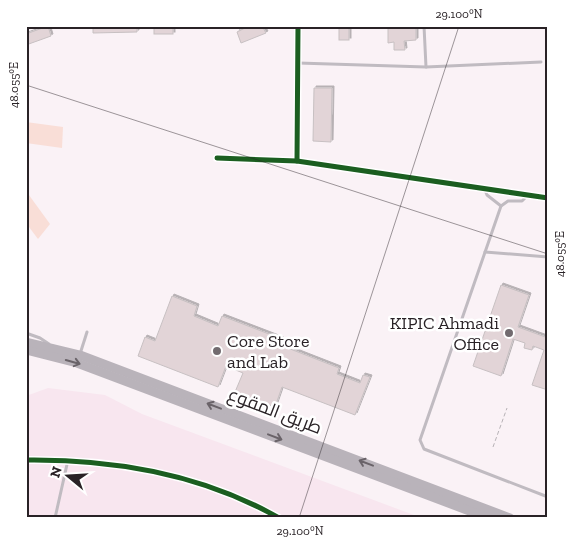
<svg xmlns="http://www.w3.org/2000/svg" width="574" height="544" viewBox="0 0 574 544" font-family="'Zilla Slab',Cairo,serif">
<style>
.built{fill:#f8e6ef}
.green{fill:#f9ded7}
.building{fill:#e2d4d7;stroke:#c7c0c2;filter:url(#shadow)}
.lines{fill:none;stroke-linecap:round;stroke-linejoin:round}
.path{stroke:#b7b2b6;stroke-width:1;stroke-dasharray:4 2.5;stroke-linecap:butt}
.lane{stroke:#c0bbc1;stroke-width:3}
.street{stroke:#c0bbc1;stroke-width:5.5}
.primary{stroke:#b9b3ba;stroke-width:9}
.cycleway-casing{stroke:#fff;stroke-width:8}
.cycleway{stroke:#1b5e20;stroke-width:5}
.oneway{stroke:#6a6369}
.ticks{fill:none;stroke:#292226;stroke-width:1;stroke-opacity:0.45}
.poi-dot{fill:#726b6f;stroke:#fff;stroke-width:2}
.labels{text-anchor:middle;stroke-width:5;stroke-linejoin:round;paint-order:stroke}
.poi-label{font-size:18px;fill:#292226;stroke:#fff;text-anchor:end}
.street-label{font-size:18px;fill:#292226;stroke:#fff}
.neatline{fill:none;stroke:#292226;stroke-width:2}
.ticks-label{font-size:12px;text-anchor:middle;fill:#292226}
</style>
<defs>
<filter id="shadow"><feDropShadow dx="2" dy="-2" stdDeviation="0" flood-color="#0004"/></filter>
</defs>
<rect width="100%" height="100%" fill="#faf2f6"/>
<path class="built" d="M48 388 105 395 142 414 422 518H26V396Z"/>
<g class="green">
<path d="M26 122 63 127 62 148 26 143Z"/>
<path d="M26 191 50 224 38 239 26 223Z"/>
</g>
<g class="building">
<path d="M48 26 51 36 26 45V34Z"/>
<path d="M93 26H137V32L93 33Z"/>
<rect x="154" y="26" width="19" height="8"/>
<path d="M249 26H262L266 33 241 43 237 32Z"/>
<rect x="339" y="26" width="10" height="14"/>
<path d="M388 26H416V40L404 41 405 50H394V42L388 43Z"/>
<path d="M314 88H332L331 142 313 141Z"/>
<path d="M501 285 529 295 518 327 548 338V390L532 385 544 350 533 346 532 350 524 348 525 343 513 339 501 376 473 366Z"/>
<path d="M172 296 197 306 194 316 218 326 222 316 282 339 280 345 339 368 337 374 360 383 363 375 370 377 355 415 282 387 275 407 235 392 243 373 226 366 218 387 138 356 145 337 155 341Z"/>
</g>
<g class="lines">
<path class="path" d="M493 447 507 408"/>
<g class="lane">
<path d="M424 26 426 67"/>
<path d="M298 63 426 67 541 62"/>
<path d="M485 190 487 195 501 206"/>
<path d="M527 196 522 201H508L501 206 420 440 424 449 548 497"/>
<path d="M485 252 548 257"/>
<path d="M26 333 40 338 49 344"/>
<path d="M80 354 87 332"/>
<path d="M55 518 68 460"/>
</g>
<g class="street">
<path d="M217 158 297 161 548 198"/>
<path d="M297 161 298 26"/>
<path d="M26 460C114 459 202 474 279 518"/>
</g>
<g class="primary">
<path d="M26 342 80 355 510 518"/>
<path d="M26 350 77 363 488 518"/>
</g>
<g class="cycleway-casing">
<g id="cycleway">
<path d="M217 158 297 161 548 198"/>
<path d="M297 161 298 26"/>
<path d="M26 460C114 459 202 474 279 518"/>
</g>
</g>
<use href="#cycleway" class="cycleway"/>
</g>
<defs><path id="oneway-shaft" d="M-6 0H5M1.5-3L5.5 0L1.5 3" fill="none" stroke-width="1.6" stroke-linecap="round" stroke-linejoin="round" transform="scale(1.25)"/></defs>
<g class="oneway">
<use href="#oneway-shaft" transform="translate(73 362) rotate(16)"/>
<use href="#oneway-shaft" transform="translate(214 406) rotate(-159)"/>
<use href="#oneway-shaft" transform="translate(275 437) rotate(21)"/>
<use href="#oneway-shaft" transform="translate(366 463) rotate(-159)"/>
</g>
<path class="ticks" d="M26 85 548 254M299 518 459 26"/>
<g class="poi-dot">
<circle cx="509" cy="333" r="5"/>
<circle cx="217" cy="351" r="5"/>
</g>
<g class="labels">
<g class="poi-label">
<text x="499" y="329">KIPIC Ahmadi<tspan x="499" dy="21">Office</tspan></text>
<text x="227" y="347" text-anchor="start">Core Store<tspan x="227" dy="21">and Lab</tspan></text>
</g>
<g class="street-label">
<text transform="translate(275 411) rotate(21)" y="6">طريق المقوع</text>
</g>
</g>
<rect width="574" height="544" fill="none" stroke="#ffffff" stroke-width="55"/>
<g transform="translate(68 476) rotate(288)" stroke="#ffffff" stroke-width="4" paint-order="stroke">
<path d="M0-4L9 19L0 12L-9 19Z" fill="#292226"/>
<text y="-8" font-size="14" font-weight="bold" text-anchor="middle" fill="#292226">N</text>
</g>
<rect x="28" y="28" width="518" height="488" class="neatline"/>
<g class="ticks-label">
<text x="459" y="18">29.100°N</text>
<text transform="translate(14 85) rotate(-90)" y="4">48.055°E</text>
<text transform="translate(560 254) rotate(-90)" y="4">48.055°E</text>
<text x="300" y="535">29.100°N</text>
</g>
</svg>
